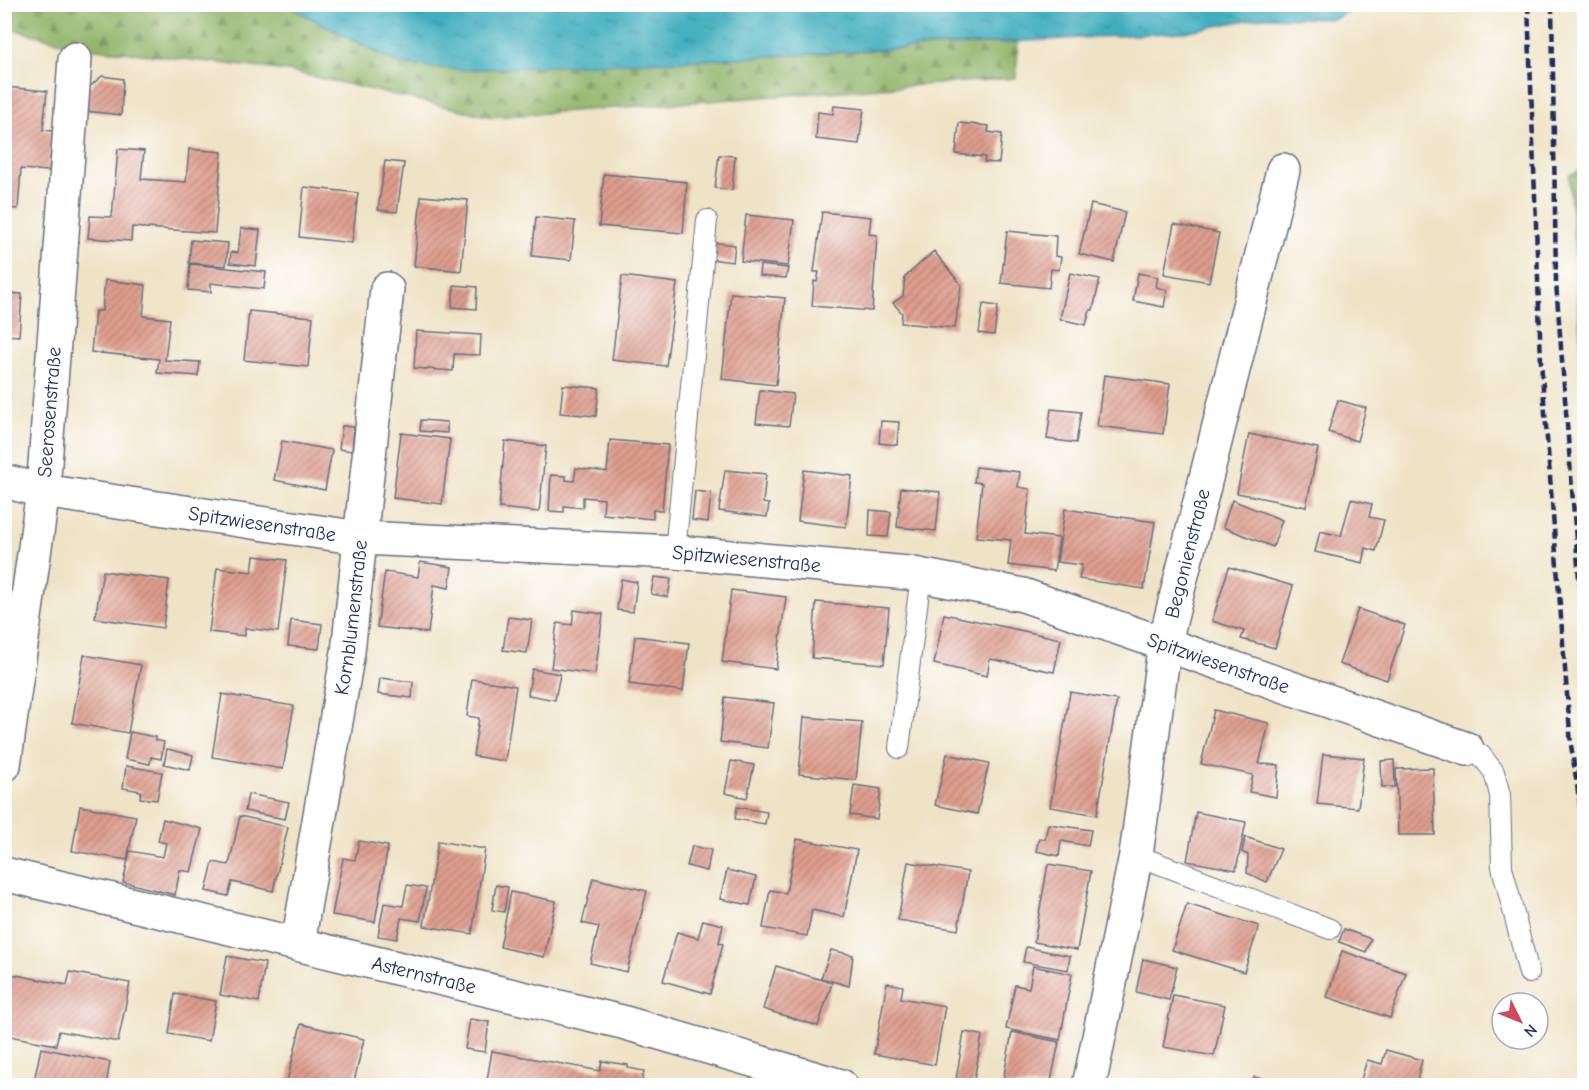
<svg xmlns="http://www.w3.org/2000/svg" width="1589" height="1090" viewBox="0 0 1589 1090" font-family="'Comic Neue',sans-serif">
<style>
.forest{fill:url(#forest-firs);stroke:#567263;stroke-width:1.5}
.water{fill:url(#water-ripples);stroke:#2e6e8e;stroke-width:1.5}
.building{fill:url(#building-hatch)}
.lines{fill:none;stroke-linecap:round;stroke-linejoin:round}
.service-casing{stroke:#656e82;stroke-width:22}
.minor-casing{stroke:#656e82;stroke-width:36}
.service{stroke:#fff;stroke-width:20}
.minor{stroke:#fff;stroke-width:33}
.rail{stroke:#1b2f5e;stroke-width:4.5;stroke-dasharray:9 4.5;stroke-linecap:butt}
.labels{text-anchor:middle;stroke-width:5;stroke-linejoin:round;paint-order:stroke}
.street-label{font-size:20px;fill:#1b2f5e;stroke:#fff}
</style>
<defs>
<pattern id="forest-firs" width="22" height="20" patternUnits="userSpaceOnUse" patternTransform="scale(1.5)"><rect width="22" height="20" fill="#90b468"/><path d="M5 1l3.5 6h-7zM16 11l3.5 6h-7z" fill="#759359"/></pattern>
<pattern id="water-ripples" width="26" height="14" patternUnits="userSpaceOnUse" patternTransform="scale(1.5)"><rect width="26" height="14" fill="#40aebd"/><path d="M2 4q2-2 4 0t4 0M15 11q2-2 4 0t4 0" fill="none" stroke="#358e9d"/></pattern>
<pattern id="building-hatch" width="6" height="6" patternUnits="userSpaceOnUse" patternTransform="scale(1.5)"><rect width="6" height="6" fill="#de9e8d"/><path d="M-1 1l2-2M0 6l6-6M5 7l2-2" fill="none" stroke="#b38176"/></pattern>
</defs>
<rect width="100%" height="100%" fill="#fff"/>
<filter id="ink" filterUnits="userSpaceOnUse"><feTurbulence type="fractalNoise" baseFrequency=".0167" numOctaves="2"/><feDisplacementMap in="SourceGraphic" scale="12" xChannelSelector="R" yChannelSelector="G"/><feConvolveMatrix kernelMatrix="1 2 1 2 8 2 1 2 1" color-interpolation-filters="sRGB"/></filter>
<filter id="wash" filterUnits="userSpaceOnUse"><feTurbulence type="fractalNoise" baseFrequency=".008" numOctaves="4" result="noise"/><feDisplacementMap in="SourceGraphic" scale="24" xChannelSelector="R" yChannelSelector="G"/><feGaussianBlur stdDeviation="1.35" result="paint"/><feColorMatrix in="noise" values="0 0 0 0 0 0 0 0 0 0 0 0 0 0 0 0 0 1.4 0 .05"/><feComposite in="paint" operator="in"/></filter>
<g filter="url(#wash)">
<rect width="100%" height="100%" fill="#efe3c6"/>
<g class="forest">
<path d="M4 5H286L400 65 463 69 722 59 1018 42 1016 78 492 117 288 71 80 47 5 27Z"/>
<path d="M1584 169V390L1569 175Z"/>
</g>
<path class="water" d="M286 5 1358 4V5L1335 19 1263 17 1185 32 721 59 463 70 400 64Z"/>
<g id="blocks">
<g class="building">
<path d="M102 76 123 79 121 115 85 111 87 89Z"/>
<path d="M4 87 47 91 43 130 53 131 49 171 21 169 18 209 4 208Z"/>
<path d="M834 106 864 109 859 144 816 139 818 112 833 114Z"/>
<path d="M959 123 989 126 988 132 1002 134 999 163 984 162 985 157 956 154Z"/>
<path d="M118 149 144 151 141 179 186 182 189 149 222 152 215 233 132 227 131 241 88 238 90 216 112 217Z"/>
<path d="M719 155 735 156 732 190 715 188Z"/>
<path d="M385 161 404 163 397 212 378 210Z"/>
<path d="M604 174 687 182 683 233 599 226Z"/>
<path d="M304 187 358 193 352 243 299 237Z"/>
<path d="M421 196 468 200 461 271 414 266Z"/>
<path d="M1091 204 1125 212 1114 262 1079 254Z"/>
<path d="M822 212 871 217 869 234 877 235 872 311 812 306 814 281 817 282 819 272H814Z"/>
<path d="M746 215 794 220 788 266 741 261Z"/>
<path d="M536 217 575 221 571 260 532 256Z"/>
<path d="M1174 224 1219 233 1209 282 1164 274Z"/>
<path d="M241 228 260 230 256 266 230 263 231 252 238 253Z"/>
<path d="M1007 231 1056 236 1055 256 1061 257 1059 270 1051 269 1049 288 1001 283Z"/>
<path d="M191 240 228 243 226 266 189 263Z"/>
<path d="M711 242 735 245 733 262 710 259Z"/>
<path d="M934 251 961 285 955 328 901 323 902 313 893 303 903 296 905 277Z"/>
<path d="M190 264 266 272 264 289 211 283V292L188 290Z"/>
<path d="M760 265 788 268 786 278 759 276Z"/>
<path d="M1070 273 1100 279 1093 310H1090L1086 325 1060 319Z"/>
<path d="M1138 273 1158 277 1156 287 1167 290 1164 307 1133 301Z"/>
<path d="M622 276 677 283 666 366 612 360Z"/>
<path d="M105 280 146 285 143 316 170 319 165 360 200 362 198 376 157 373 159 359 91 352 95 311H102Z"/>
<path d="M454 285 477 287 476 309 452 307Z"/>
<path d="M4 293 22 294 19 336 4 335Z"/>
<path d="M731 293 785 298 776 385 722 379Z"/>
<path d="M983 304 998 306 994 335 979 333Z"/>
<path d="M249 311 313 317 308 367 244 360Z"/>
<path d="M416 331 481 335 480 355 454 354 453 371 414 368Z"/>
<path d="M1104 375 1170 384 1163 434 1097 426Z"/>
<path d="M563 385 599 388 596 416 560 413Z"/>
<path d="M760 390 793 394 789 426 756 423Z"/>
<path d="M4 394 10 395 6 420H4Z"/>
<path d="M1338 400 1366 408 1357 441 1328 432Z"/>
<path d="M1051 409 1081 412 1076 443 1047 439Z"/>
<path d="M421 420 447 422V433L420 431Z"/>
<path d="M881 421 899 422 897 445 879 443Z"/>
<path d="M342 426 354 427 352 451 339 449Z"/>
<path d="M401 433 450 439 442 504 393 498Z"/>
<path d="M1249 434 1318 448 1306 507 1237 493Z"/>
<path d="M610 440 668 445 662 511 653 510V519L603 514 604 499 583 497V508L564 506V512L549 511 551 475 566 476V480L574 481 576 468 607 472Z"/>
<path d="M282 441 332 450 325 490 274 480Z"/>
<path d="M505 441 546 446 539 512 499 508Z"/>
<path d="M976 467 1020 472 1018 487 1030 489 1025 534 1059 538 1054 571 1008 565 1011 540 976 537 982 483 974 482Z"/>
<path d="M725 470 766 474 763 503 769 504 767 517 719 511Z"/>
<path d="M804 470 852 476 846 527 798 521Z"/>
<path d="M901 488 940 492 936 531 897 527Z"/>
<path d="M695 491 711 493 708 522 692 520Z"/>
<path d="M1351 499 1372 504 1369 517 1384 520 1376 551 1366 548 1363 563 1315 552 1320 531 1341 536Z"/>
<path d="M1232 500 1282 520 1273 547 1223 527Z"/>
<path d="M1065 509 1155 522 1144 589 1079 579 1082 565 1057 562Z"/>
<path d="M870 510 891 512 888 537 869 536Z"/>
<path d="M254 556 287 560 278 632 245 628V636L209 632 217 568 252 572Z"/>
<path d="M420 562 452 567 449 588 434 585 428 633 377 627 385 572 418 577Z"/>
<path d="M1229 567 1293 586 1275 648 1241 639 1244 631 1212 621Z"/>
<path d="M103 571 169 580 163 628 95 618Z"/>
<path d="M654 577 671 579 668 597 651 594Z"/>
<path d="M621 579 637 582 633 612 617 610Z"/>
<path d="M731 590 786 597 776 669 722 662Z"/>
<path d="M816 602 889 608 884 664 812 658Z"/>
<path d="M1358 609 1405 625 1387 680 1339 664Z"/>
<path d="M574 610 603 614 595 674 551 668 557 623 572 625Z"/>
<path d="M944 614 1061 639 1054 672 990 659 987 676 934 664Z"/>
<path d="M508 617 532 620 527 653 503 650Z"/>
<path d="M291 620 322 624 319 649 288 646Z"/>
<path d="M635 636 689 643 683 691 629 684Z"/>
<path d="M84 655 141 665 128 733 72 723Z"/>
<path d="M532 669 560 674 555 700 528 695Z"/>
<path d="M380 678 413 682 412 698 378 694Z"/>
<path d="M472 679 516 686 505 761 473 756 479 718 467 716Z"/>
<path d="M1070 692 1117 700 1097 815 1050 807Z"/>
<path d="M222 694 294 706 283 769 212 757Z"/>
<path d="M725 697 774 703 768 748 720 742Z"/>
<path d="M1214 710 1269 723 1259 764 1279 765 1276 797 1249 792 1253 775 1201 764Z"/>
<path d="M804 717 862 722 856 780 799 774Z"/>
<path d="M130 732 155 737V740L164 742 161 759 151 757 150 764 125 759Z"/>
<path d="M167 749 193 755 190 770 164 764Z"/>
<path d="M947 754 989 763 977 814 935 805Z"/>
<path d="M1323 754 1364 758 1358 808 1317 804Z"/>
<path d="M1394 760 1395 787H1382L1381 761Z"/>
<path d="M731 761 754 765 747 798 725 793Z"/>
<path d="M126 766 162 772 157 800 140 798 141 791 123 788Z"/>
<path d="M1433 768 1435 835H1398L1396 769Z"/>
<path d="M854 785 881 789 877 819 850 815Z"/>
<path d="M248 794 289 802 285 819 245 811Z"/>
<path d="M80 806 136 816 127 860 72 851Z"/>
<path d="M737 807 767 812 765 824 735 819Z"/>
<path d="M1196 812 1246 822 1236 870 1187 861Z"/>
<path d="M240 816 288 827 273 891 232 882 228 896 206 891 213 862 229 865Z"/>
<path d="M163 819 202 829 191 872 180 870 175 895 123 882 130 851 163 857 166 843 158 841Z"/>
<path d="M1048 824 1091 830 1088 846 1061 841 1059 856 1036 851 1039 838 1045 839Z"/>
<path d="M1245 837 1281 849 1267 882 1247 873 1248 855 1242 852Z"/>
<path d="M797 839 857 850 844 917 812 910 807 936 763 928 770 890 786 893Z"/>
<path d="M359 841 388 846 375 922 332 915 343 858 355 860Z"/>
<path d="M438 841 485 849 472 934 424 926Z"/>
<path d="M692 846 711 850 707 871 687 866Z"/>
<path d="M908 862 968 872 958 930 898 920Z"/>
<path d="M1048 864 1091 871 1077 950 1034 942Z"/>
<path d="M727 870 756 877 750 905 720 899Z"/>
<path d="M593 878 647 891 627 972 590 963 599 927 582 923Z"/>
<path d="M407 885 426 888 420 921 401 918 397 939 378 936 384 903 403 906Z"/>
<path d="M496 885 508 887 504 912 492 910Z"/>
<path d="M511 892 556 901 544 957 500 947Z"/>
<path d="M1187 904 1259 926 1244 972 1172 950Z"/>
<path d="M703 920 723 925 719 943 723 944 710 994 663 981 677 932 698 938Z"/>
<path d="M1344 929 1371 939 1366 952 1339 942Z"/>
<path d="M1026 947 1070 956 1068 970 1023 962Z"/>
<path d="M831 950 853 955 849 986 821 978Z"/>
<path d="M1342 951 1406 973 1390 1018 1327 997Z"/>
<path d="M227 956 265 963 259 1002 220 995Z"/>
<path d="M1143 959 1177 967 1169 1000 1136 992Z"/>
<path d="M776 966 832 983 818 1026 763 1009Z"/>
<path d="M1033 966 1072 974 1060 1040 1006 1029 1015 985 1029 988Z"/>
<path d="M70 972 130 983 118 1042 59 1031 56 1045 4 1035V1006L11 974 67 985Z"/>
<path d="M887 983 903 986 901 998 945 1006 935 1065 874 1054Z"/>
<path d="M175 994 216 1001 209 1041 169 1034Z"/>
<path d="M1173 995 1225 1005 1214 1056 1163 1047Z"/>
<path d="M470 1019 489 1022 485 1052 465 1049Z"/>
<path d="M301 1024 364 1039 353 1086H286Z"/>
<path d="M964 1032 982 1035 973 1086H955Z"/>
<path d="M1012 1032 1059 1042 1050 1086H1002Z"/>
<path d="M41 1048 110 1062 106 1086H58L34 1081Z"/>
<path d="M1386 1050 1422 1060 1416 1084 1406 1082 1405 1086H1359L1367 1060 1382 1064Z"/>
<path d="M492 1051 600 1071 602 1061 628 1065V1068L644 1071 641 1086H486Z"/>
<path d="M1254 1077 1296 1084V1086H1252Z"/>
</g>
</g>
</g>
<g filter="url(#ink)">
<use href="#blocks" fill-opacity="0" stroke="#656e82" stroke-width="1.5"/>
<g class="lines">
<g class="service-casing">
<g id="service">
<path d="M675 552 707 220"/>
<path d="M899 748 921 575"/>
<path d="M1467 749 1480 754 1494 772 1500 795 1502 867 1529 973"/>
<path d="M1136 855 1330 929"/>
</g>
</g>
<g class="minor-casing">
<g id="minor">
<path id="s1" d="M4 481 43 491 360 538 675 552 908 573 1023 595 1467 749"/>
<path id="s2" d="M4 765 43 491 75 59"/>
<path id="s3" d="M4 874 622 1022 841 1086"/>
<path id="s4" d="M298 943 348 652 387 289"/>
<path id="s5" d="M1089 1086 1136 855 1165 642 1283 170"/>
</g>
</g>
<use href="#service" class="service"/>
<use href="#minor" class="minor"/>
<g class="rail">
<path d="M1528 4 1541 362 1571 745 1584 832"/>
<path d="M1552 4 1556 283 1584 643"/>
</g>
</g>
</g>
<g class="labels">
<g class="street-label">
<text dy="7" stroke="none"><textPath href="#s2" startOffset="356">Seerosenstraße</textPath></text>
<text dy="7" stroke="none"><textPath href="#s1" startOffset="262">Spitzwiesenstraße</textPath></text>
<text dy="7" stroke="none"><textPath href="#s5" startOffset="542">Begonienstraße</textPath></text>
<text dy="7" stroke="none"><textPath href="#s1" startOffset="748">Spitzwiesenstraße</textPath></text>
<text dy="7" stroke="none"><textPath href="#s4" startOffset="330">Kornblumenstraße</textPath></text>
<text dy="7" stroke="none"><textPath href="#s1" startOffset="1234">Spitzwiesenstraße</textPath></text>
<text dy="7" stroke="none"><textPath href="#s3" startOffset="432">Asternstraße</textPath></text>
</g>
</g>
<rect width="1589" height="1090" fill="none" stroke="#fff" stroke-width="24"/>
<g transform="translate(1520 1021) rotate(133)"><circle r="28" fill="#ffffff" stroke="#a4acbf" stroke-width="1.5"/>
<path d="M0-4.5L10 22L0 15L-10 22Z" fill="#d1495b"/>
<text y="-9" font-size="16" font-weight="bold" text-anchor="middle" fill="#1b2f5e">N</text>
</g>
</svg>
